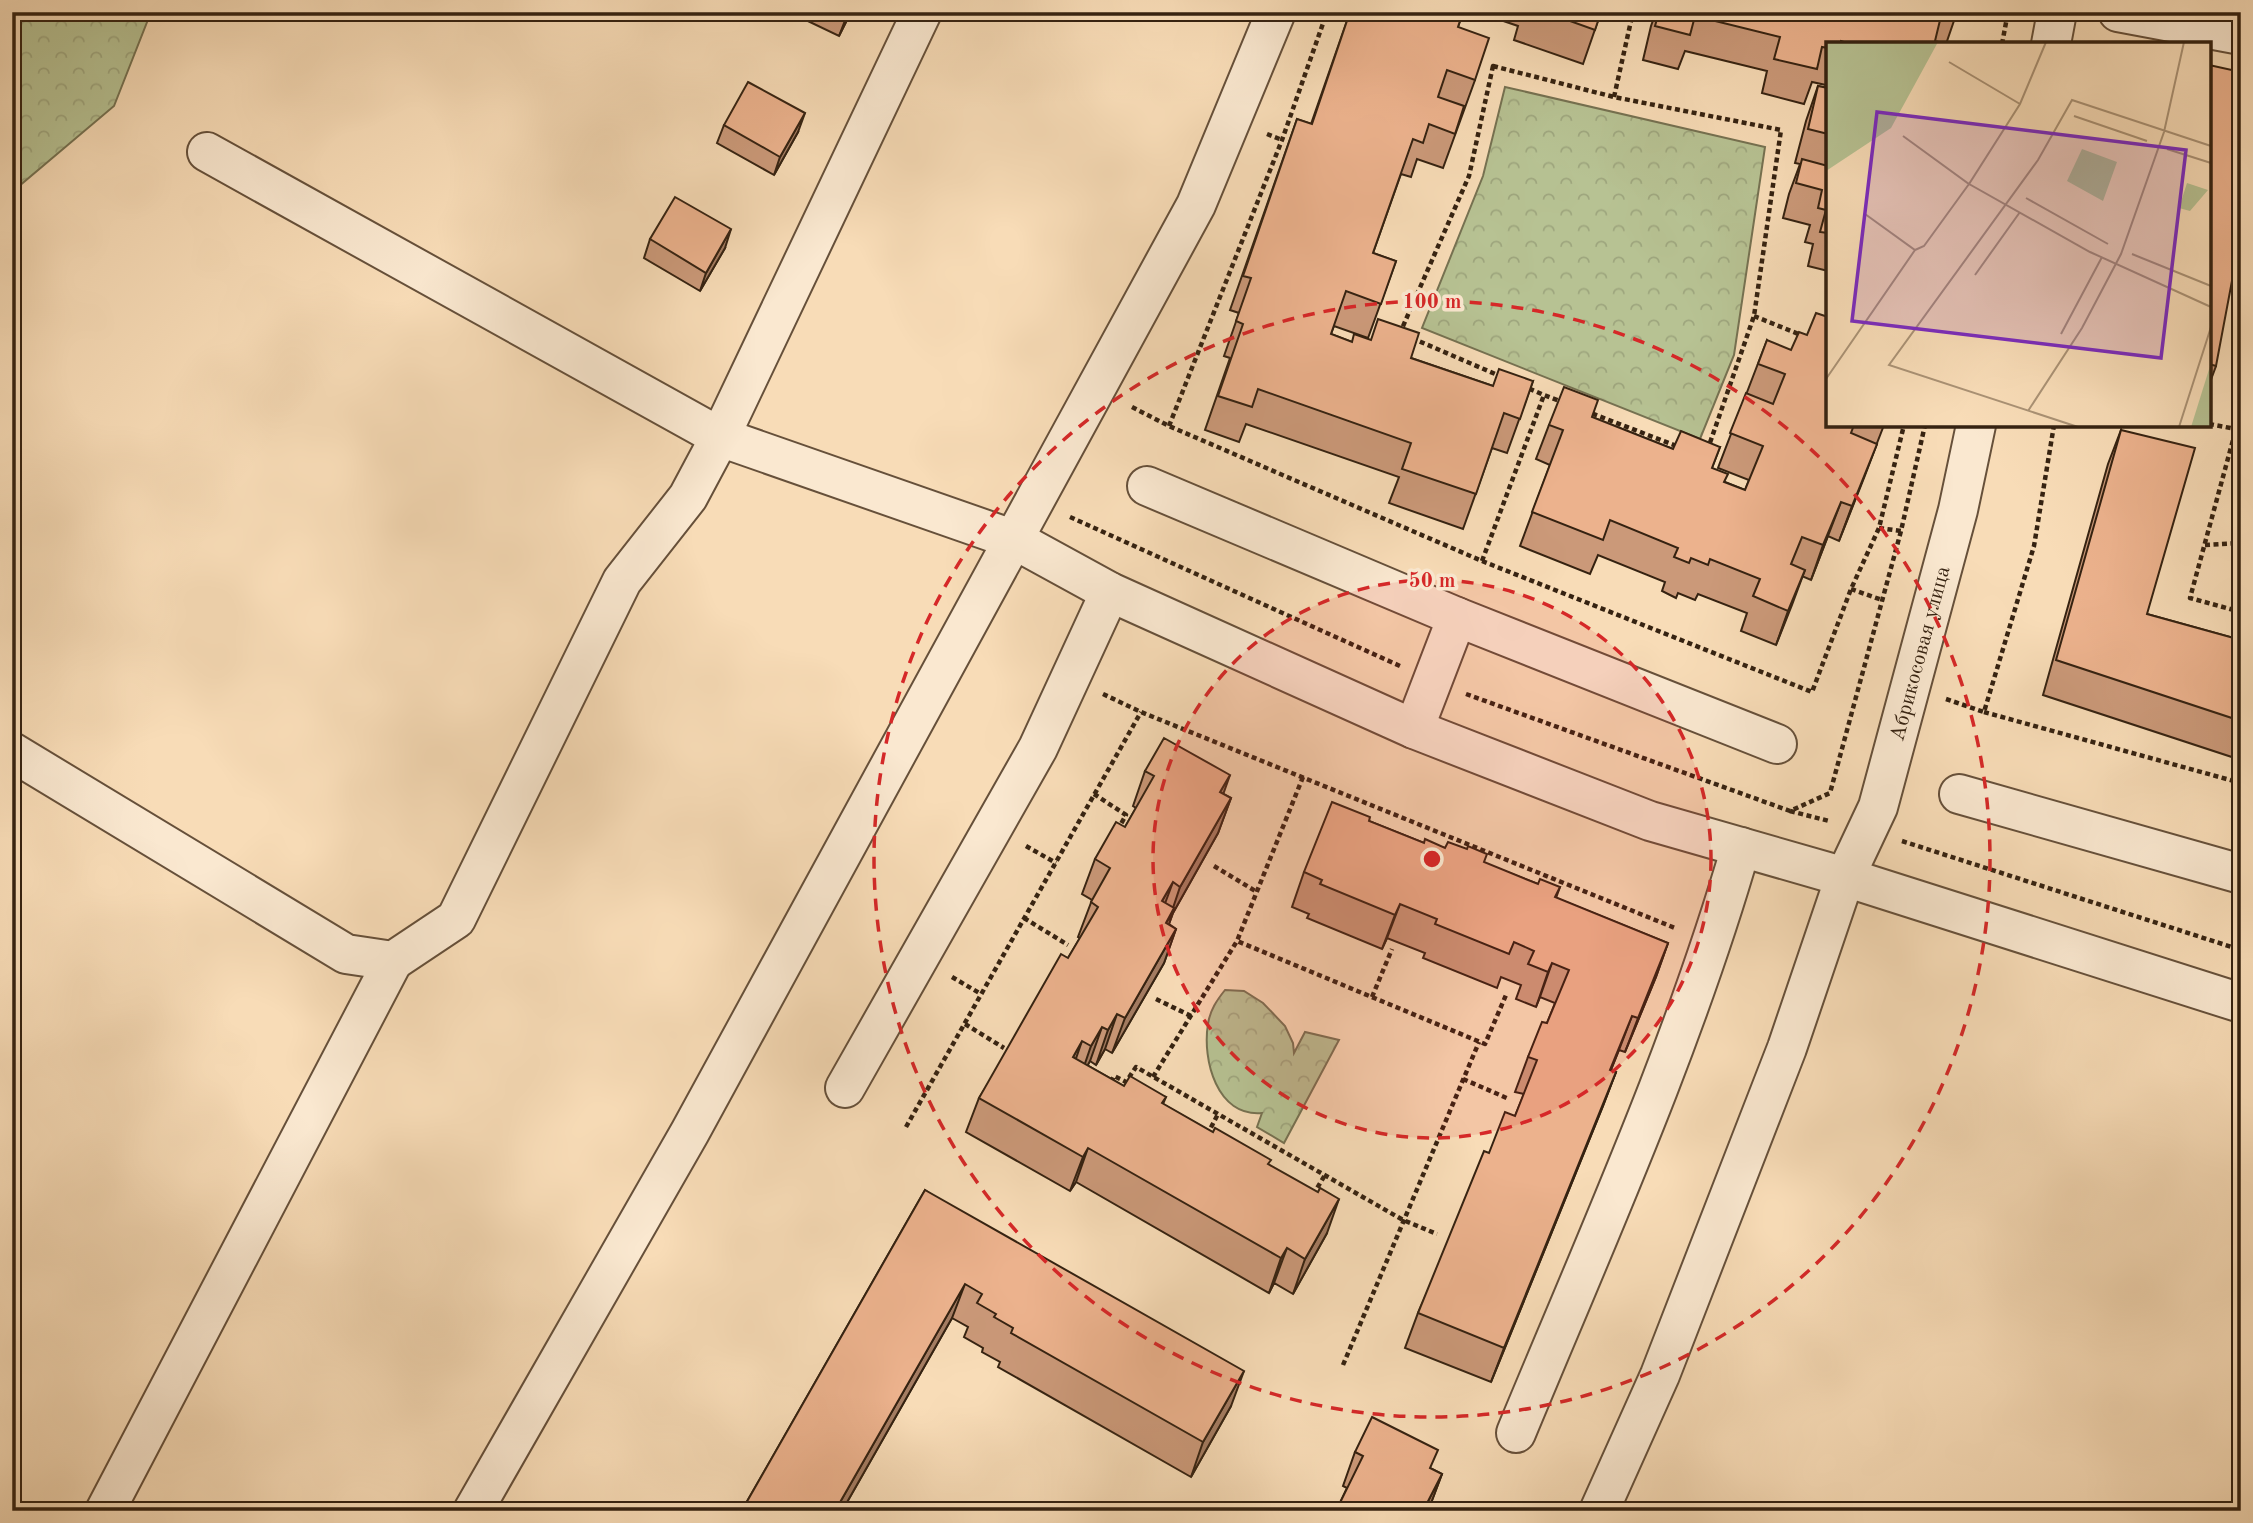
<svg xmlns="http://www.w3.org/2000/svg" width="2253" height="1523" viewBox="0 0 2253 1523" font-family="'Old Standard TT',serif">
<style>
.forest{fill:url(#forest-crowns);stroke:#767252;stroke-width:2}
.lines{fill:none;stroke-linecap:round;stroke-linejoin:round}
.minor-casing{stroke:#66503a;stroke-width:42}
.path{stroke:#352211;stroke-width:4.5;stroke-dasharray:5 3.5;stroke-linecap:butt}
.minor{stroke:#fae8d0;stroke-width:38}
.wall{fill:#cb9979;stroke:#352211;stroke-width:2}
.shaded-wall{fill:#a57d63;stroke:#352211;stroke-width:2}
.building{fill:#ecb28d;stroke:#352211;stroke-width:2}
.ring{fill:none;stroke:#d62828;stroke-width:3.5;stroke-dasharray:12 9}
.labels{text-anchor:middle;stroke-width:7;stroke-linejoin:round;paint-order:stroke}
.street-label{font-size:21px;fill:#352211;stroke:#fae8d0}
.inset-road{fill:none;stroke:#aa9275;stroke-width:2}
.view{fill:#7b2cbf;fill-opacity:0.15;stroke:#7b2cbf;stroke-width:3.5}
.inset-edge{fill:none;stroke:#352211;stroke-width:3.5}
.centre{fill:#d62828;stroke:#fae8d0;stroke-width:3.5}
.ring-label{font-size:21px;text-anchor:middle;font-weight:bold;fill:#d62828;stroke:#fae8d0;stroke-width:7;stroke-linejoin:round;paint-order:stroke}
</style>
<defs>
<pattern id="forest-crowns" width="20" height="18" patternUnits="userSpaceOnUse" patternTransform="scale(1.75)"><rect width="20" height="18" fill="#b7c293"/><path d="M2 6a3 3 0 1 1 6 0M12 15a3 3 0 1 1 6 0" fill="none" stroke="#9ea67e"/></pattern>
</defs>
<rect width="100%" height="100%" fill="#f8dcb7"/>
<filter id="stains"><feTurbulence type="fractalNoise" baseFrequency=".00286" numOctaves="4"/><feColorMatrix values="0 0 0 0 .2 0 0 0 0 .09 0 0 0 0 .02 0 0 0 .5 -.17"/></filter>
<radialGradient id="worn" r=".72"><stop offset=".6" stop-color="#630" stop-opacity="0"/><stop offset="1" stop-color="#630" stop-opacity=".3"/></radialGradient>
<g class="forest">
<path d="M12 12H151L114 106 12 192Z"/>
<path d="M1505 87 1765 147 1734 355 1700 439 1422 328 1483 176Z"/>
<path d="M1225 990 1244 991 1263 1003 1285 1026 1293 1043 1294 1053 1305 1032 1339 1040 1284 1143 1257 1127 1262 1113C1217 1117 1202 1060 1208 1024 1210 1010 1217 1000 1225 990Z"/>
</g>
<g class="lines">
<g class="minor-casing">
<g id="minor">
<path d="M2118 12 2241 35"/>
<path d="M2051 44 2057 12"/>
<path d="M207 152 720 437 922 12"/>
<path d="M1147 486 1457 617 1777 744"/>
<path d="M1414 729 1457 617"/>
<path d="M12 752 346 954 393 961 456 919 622 581 688 497 720 437 1015 540 1110 592 1414 729 1650 821 1845 877 2241 1003"/>
<path d="M1959 794 2241 874"/>
<path d="M845 1088 1038 748 1110 592"/>
<path d="M1516 1433C1596 1240 1683 1048 1741 847"/>
<path d="M105 1511 393 961"/>
<path d="M473 1511 690 1132 1196 205 1276 12"/>
<path id="s1" d="M1599 1511 1660 1375 1787 1048 1845 877 1878 807 1958 510 1976 425"/>
</g>
</g>
<g class="path">
<path d="M2002 44 2008 12"/>
<path d="M1493 66 1614 97 1781 130 1754 316 1705 457 1544 395 1400 333 1469 176Z"/>
<path d="M1614 97 1633 12"/>
<path d="M1267 134 1282 140"/>
<path d="M1754 316 1801 335"/>
<path d="M1132 407 1169 426 1482 561 1812 692 1851 589 1879 528 1904 425"/>
<path d="M2209 424 2236 429 2241 413"/>
<path d="M1169 426 1282 140 1327 12"/>
<path d="M2241 430 2236 429 2190 598 2241 612"/>
<path d="M1070 517 1400 666"/>
<path d="M1879 528 1901 531"/>
<path d="M2205 545 2241 543"/>
<path d="M1482 561 1544 395"/>
<path d="M1851 589 1882 600"/>
<path d="M1103 694 1141 712 1675 928"/>
<path d="M1466 694 1790 811 1830 793 1901 531 1925 425"/>
<path d="M1946 699 1984 712 2034 546 2054 425"/>
<path d="M1984 712 2241 783"/>
<path d="M1303 777 1237 941 1485 1044 1506 995"/>
<path d="M1094 794 1126 815 1118 829"/>
<path d="M1790 811 1829 821"/>
<path d="M1902 841 2241 950"/>
<path d="M1026 846 1056 863"/>
<path d="M1214 866 1257 892"/>
<path d="M1024 918 1068 945"/>
<path d="M952 977 981 994"/>
<path d="M1372 997 1392 949"/>
<path d="M1156 999 1191 1016"/>
<path d="M965 1024 1004 1048"/>
<path d="M1153 1077 1237 941"/>
<path d="M1463 1079 1509 1099"/>
<path d="M1111 1082 1114 1076 1126 1082 1136 1067 1403 1220 1437 1234"/>
<path d="M906 1127 1141 712"/>
<path d="M1207 1135 1218 1114"/>
<path d="M1313 1195 1325 1175"/>
<path d="M1343 1365 1479 1042"/>
</g>
<use href="#minor" class="minor"/>
</g>
<g class="wall">
<path d="M789 12H851L839 36Z"/>
<path d="M1350 12H1463L1458 27 1475 80 1443 168 1417 159 1411 177 1401 174 1373 253 1396 261 1368 338 1334 326 1331 334 1352 342 1411 358 1493 386 1533 381 1507 453 1492 448 1463 529 1389 503 1399 477 1246 424 1239 442 1205 430 1230 358 1224 356 1239 313 1230 310 1297 119 1311 124Z"/>
<path d="M1477 12H1601L1583 64 1514 40 1518 26Z"/>
<path d="M1656 12H1957L1946 44H1828V80L1826 85 1812 82 1804 104 1762 93 1767 71 1685 51 1678 69 1643 60 1651 26Z"/>
<path d="M2209 65 2216 366 2209 385Z"/>
<path d="M1818 86 1828 88V271L1808 266 1813 244 1805 242 1810 225 1783 218 1789 194 1800 164 1795 163 1806 121Z"/>
<path d="M724 125 798 132 774 175 717 143Z"/>
<path d="M650 239 725 248 700 291 644 258Z"/>
<path d="M1767 340 1828 425H1884L1839 541 1828 536 1811 580 1802 576 1776 645 1741 631 1747 613 1698 594 1695 600 1678 593 1676 598 1662 591 1665 582 1598 555 1590 574 1520 546 1550 465 1536 459 1549 425 1592 417 1673 449 1720 447 1712 468 1725 482 1745 490 1749 480 1718 468Z"/>
<path d="M2121 430 2147 614 2241 640V760L2043 695 2108 464Z"/>
<path d="M1145 771 1223 794 1231 798 1218 833 1173 913 1169 924 1176 929 1164 963 1112 1053 1105 1049 1096 1065 1090 1061 1087 1065 1124 1086 1166 1097 1163 1104 1269 1165 1327 1233 1293 1294 1274 1283 1269 1293 1076 1182 1070 1191 966 1132 979 1098 1068 958 1080 938 1078 937 1092 900 1082 894 1095 859 1125 827 1136 808 1133 806Z"/>
<path d="M1369 821 1424 843 1445 848 1538 884 1560 887 1556 898 1668 943 1656 977 1625 1052 1619 1050 1611 1070 1616 1072 1603 1106 1491 1382 1405 1348 1418 1313 1489 1153 1515 1116 1524 1094 1515 1092 1528 1057 1547 1023 1555 1003 1540 997 1536 1007 1516 999 1521 985 1501 977 1497 988 1423 958 1425 953 1387 938 1382 949 1307 918 1309 914 1292 907 1304 872Z"/>
<path d="M925 1190 1231 1406 1191 1477 998 1367 1000 1362 982 1352 983 1348 964 1337 968 1327 952 1318 842 1511H743L745 1505Z"/>
<path d="M1355 1452 1432 1469 1442 1474 1428 1511H1326L1337 1509 1347 1488 1343 1486Z"/>
</g>
<g class="shaded-wall">
<path d="M849 12H851L839 36 846 18Z"/>
<path d="M805 113 798 132 774 175 780 157Z"/>
<path d="M731 229 725 248 700 291 706 273Z"/>
<path d="M1877 444 1864 478 1839 541 1852 506Z"/>
<path d="M1841 502 1828 536 1811 580 1823 545Z"/>
<path d="M1805 570 1792 605 1776 645 1788 611Z"/>
<path d="M1230 775 1218 809 1220 792Z"/>
<path d="M1231 798 1218 833 1173 913 1162 943 1166 923 1170 917 1180 887Z"/>
<path d="M1173 882 1160 917 1162 901Z"/>
<path d="M1400 904 1387 938 1382 949 1395 915Z"/>
<path d="M1176 929 1164 963 1112 1053 1125 1018Z"/>
<path d="M1668 943 1656 977 1625 1052 1638 1018Z"/>
<path d="M1552 963 1540 997 1536 1007 1548 972Z"/>
<path d="M1117 1014 1105 1049 1096 1065 1108 1030Z"/>
<path d="M1632 1016 1619 1050 1597 1104 1610 1070Z"/>
<path d="M1102 1027 1090 1061 1079 1081 1091 1046Z"/>
<path d="M1082 1041 1070 1076 1073 1057Z"/>
<path d="M1616 1072 1603 1106 1491 1382 1504 1348Z"/>
<path d="M1088 1148 1076 1182 1070 1191 1083 1157Z"/>
<path d="M1339 1199 1327 1233 1293 1294 1305 1259Z"/>
<path d="M1287 1248 1274 1283 1269 1293 1281 1258Z"/>
<path d="M965 1284 952 1318 842 1511H835Z"/>
<path d="M1244 1371 1231 1406 1191 1477 1203 1442Z"/>
<path d="M1442 1474 1428 1511H1423Z"/>
</g>
<g class="building">
<path d="M833 12H849L846 18Z"/>
<path d="M1350 12H1463L1458 27 1489 38 1475 80 1447 70 1438 97 1464 106 1455 134 1429 124 1423 143 1413 139 1373 253 1396 261 1381 304 1346 291 1331 334 1352 342 1354 334 1371 340 1378 319 1419 333 1411 358 1493 386 1499 369 1533 381 1520 419 1504 413 1476 494 1402 469 1411 443 1258 389 1252 407 1218 396 1243 324 1236 321 1251 278 1243 276 1297 119 1312 124Z"/>
<path d="M1545 12H1601L1595 30Z"/>
<path d="M1659 12H1942L1935 41 1946 44H1850L1841 41 1840 44H1828V48L1822 47 1817 69 1774 59 1780 37 1695 16 1690 35 1655 26Z"/>
<path d="M2209 65 2241 72V233L2216 366 2209 364Z"/>
<path d="M748 82 805 113 780 157 724 125Z"/>
<path d="M1818 86 1828 88V134L1808 129Z"/>
<path d="M1802 159 1828 166V233L1820 232 1826 210 1818 208 1822 190 1796 183Z"/>
<path d="M675 197 731 229 706 273 650 239Z"/>
<path d="M1816 313 1828 317V425H1854L1851 433 1877 444 1852 506 1841 502 1823 545 1802 537 1791 564 1805 570 1788 611 1753 596 1760 579 1710 559 1708 565 1691 558 1689 563 1674 557 1678 548 1610 520 1603 540 1532 512 1563 430 1549 425 1564 387 1598 400 1592 417 1673 449 1681 431 1720 447 1712 468 1728 474 1724 482 1745 490 1763 446 1730 433 1746 393 1773 404 1785 374 1758 364 1767 340 1791 350 1799 332 1807 335Z"/>
<path d="M2121 430 2195 448 2147 614 2241 640V721L2056 660Z"/>
<path d="M1164 738 1230 775 1220 792 1231 798 1180 887 1173 882 1162 901 1174 908 1166 923 1176 929 1125 1018 1117 1014 1108 1030 1102 1027 1091 1046 1082 1041 1073 1057 1124 1086 1130 1076 1166 1097 1162 1103 1213 1132 1215 1128 1271 1160 1268 1164 1318 1192 1320 1188 1339 1199 1305 1259 1287 1248 1281 1258 1088 1148 1083 1157 979 1098 1061 954 1068 958 1098 907 1091 902 1110 868 1095 859 1116 822 1125 827 1154 776 1145 771Z"/>
<path d="M1332 802 1370 817 1369 821 1424 843 1425 839 1445 848 1448 842 1467 849 1468 846 1487 854 1484 862 1538 884 1540 879 1560 887 1555 897 1668 943 1638 1018 1632 1016 1610 1070 1616 1072 1504 1348 1418 1313 1484 1151 1489 1153 1505 1112 1515 1116 1537 1060 1528 1057 1542 1022 1547 1023 1569 970 1552 963 1548 972 1528 964 1534 951 1514 942 1509 954 1435 924 1437 919 1400 904 1395 915 1320 884 1322 880 1304 872Z"/>
<path d="M925 1190 1244 1371 1203 1442 1011 1333 1013 1328 994 1317 996 1314 977 1303 982 1294 965 1284 835 1511H752L753 1510 745 1505Z"/>
<path d="M1372 1417 1438 1450 1430 1468 1442 1474 1423 1511H1326L1329 1505 1337 1509 1363 1456 1355 1452Z"/>
</g>
<circle cx="1432" cy="859" r="279" fill="#d62828" fill-opacity=".12"/>
<g class="ring">
<circle cx="1432" cy="859" r="279"/>
<circle cx="1432" cy="859" r="558"/>
</g>
<g class="labels">
<g class="street-label">
<text dy="7" stroke="none"><textPath href="#s1" startOffset="917">Абрикосовая улица</textPath></text>
</g>
</g>
<g transform="translate(1826 42)">
<rect width="385" height="385" fill="#f8dcb7"/>
<path d="M0 0H112L65 86 0 129ZM256 107 291 120 277 159 241 139ZM361 141 382 148 364 169 353 166ZM385 321V385H365Z" fill="#b7c293"/>
<path class="inset-road" d="M123 20 194 62M248 74 321 99M77 94 143 142 194 62 220 0M341 107 385 121M200 156 282 202M39 172 89 208 98 204 143 142 264 210 385 265M306 212 385 244M149 233 194 170M235 292 276 215M0 337 89 208M202 369 256 286 295 212 338 90 358 0M252 385 63 323 212 118 246 58 385 104M353 385 385 285"/>
<path class="view" d="M51 70 360 108 335 316 26 279Z"/>
<rect width="385" height="385" class="inset-edge"/>
</g>
<circle cx="1432" cy="859" r="10" class="centre"/>
<g class="ring-label">
<text x="1432" y="308">100 m</text>
<text x="1432" y="587">50 m</text>
</g>
<rect width="2253" height="1523" fill="none" stroke="#f8dcb7" stroke-width="42"/>
<rect x="14" y="14" width="2225" height="1495" fill="none" stroke="#352211" stroke-width="3.5"/>
<rect x="21" y="21" width="2211" height="1481" fill="none" stroke="#352211" stroke-width="2"/>
<rect width="100%" height="100%" filter="url(#stains)"/>
<rect width="100%" height="100%" fill="url(#worn)"/>
</svg>
